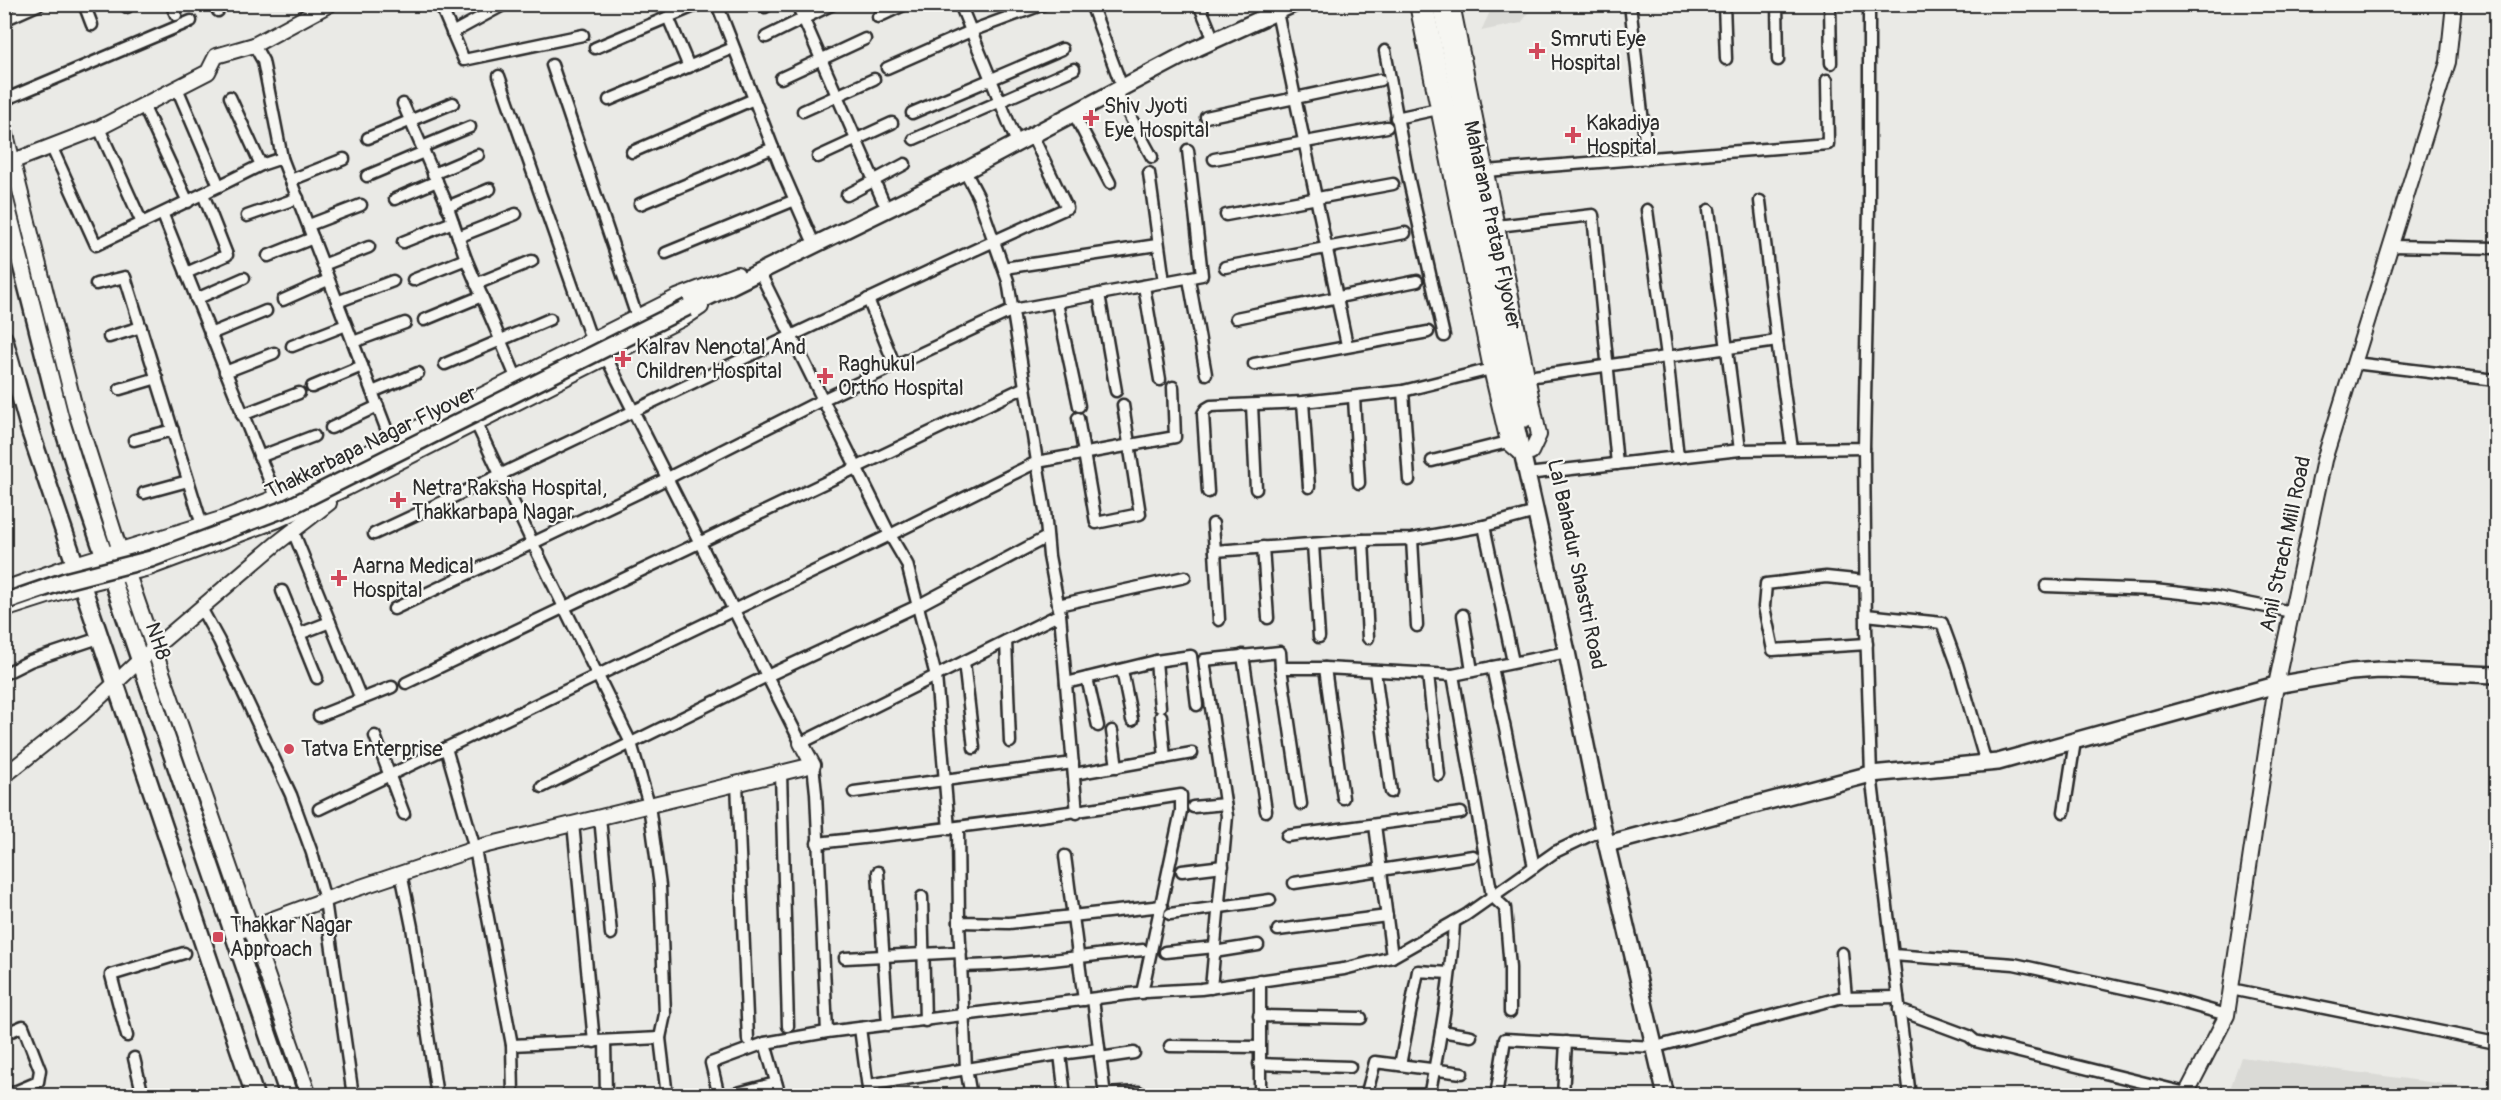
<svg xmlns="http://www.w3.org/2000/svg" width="2501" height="1100" viewBox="0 0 2501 1100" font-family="Pangolin,sans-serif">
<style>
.built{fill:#dadad6}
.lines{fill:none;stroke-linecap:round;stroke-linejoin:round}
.minor-casing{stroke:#2b2b2b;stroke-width:15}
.tertiary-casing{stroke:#2b2b2b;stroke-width:18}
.secondary-casing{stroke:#2b2b2b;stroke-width:20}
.primary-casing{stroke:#2b2b2b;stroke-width:21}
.minor{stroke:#f6f6f2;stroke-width:10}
.tertiary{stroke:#f6f6f2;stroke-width:14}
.secondary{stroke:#f6f6f2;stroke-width:15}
.primary{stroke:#f6f6f2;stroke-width:16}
.secondary-bridge-casing{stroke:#2b2b2b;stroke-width:20;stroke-linecap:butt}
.secondary-bridge{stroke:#f6f6f2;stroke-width:15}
.poi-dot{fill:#d1495b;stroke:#f6f6f2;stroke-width:2}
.labels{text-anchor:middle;stroke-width:4.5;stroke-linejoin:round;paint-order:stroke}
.poi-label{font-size:21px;fill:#2b2b2b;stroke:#f6f6f2;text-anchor:start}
.street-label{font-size:21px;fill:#2b2b2b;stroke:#f6f6f2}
</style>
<rect width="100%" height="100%" fill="#eaeae6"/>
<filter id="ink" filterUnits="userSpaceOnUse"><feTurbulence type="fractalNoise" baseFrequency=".0167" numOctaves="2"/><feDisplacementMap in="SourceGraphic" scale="12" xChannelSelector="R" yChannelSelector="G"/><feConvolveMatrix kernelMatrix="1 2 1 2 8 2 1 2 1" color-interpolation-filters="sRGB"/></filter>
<g filter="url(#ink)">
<g class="built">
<path d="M1493 5V4L1535 5 1521 23 1481 31Z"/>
<path d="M2241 1057 2489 1090 2487 1096 2228 1095Z"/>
</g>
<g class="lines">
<g class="minor-casing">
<g id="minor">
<path d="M84 4 92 25"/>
<path d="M126 4 127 7"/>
<path d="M171 4 176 15"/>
<path d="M215 4 218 11"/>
<path d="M440 4 464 60 583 35"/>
<path d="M797 4 883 201"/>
<path d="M960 4 1015 138"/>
<path d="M1091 4 1119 79"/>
<path d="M1199 4 1211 33"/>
<path d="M1259 4 1261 10"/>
<path d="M1630 4 1647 159"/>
<path d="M1724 4 1726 59"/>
<path d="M1777 4 1778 60"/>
<path d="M1830 4 1831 63"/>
<path d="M765 7 769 4"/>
<path d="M1277 12 1347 345"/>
<path d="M668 17 689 67"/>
<path d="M878 17 906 4"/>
<path d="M4 20 40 4"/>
<path d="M452 33 505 4"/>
<path d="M766 37 833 4"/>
<path d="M254 45 263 61 282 158 391 441"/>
<path d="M595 48 699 4"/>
<path d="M1385 51 1409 181 1444 336"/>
<path d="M552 65 637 317"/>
<path d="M887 68 971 31 1044 4"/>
<path d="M499 76 591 339"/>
<path d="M781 78 865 39"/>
<path d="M1115 89 1152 157"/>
<path d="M230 97 261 165"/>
<path d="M754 99 780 166 811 237"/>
<path d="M4 100 191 21"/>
<path d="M609 100 733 48"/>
<path d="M403 104 446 202 466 259 516 377"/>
<path d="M143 105 188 202"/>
<path d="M803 111 874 79"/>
<path d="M1073 112 1110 183"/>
<path d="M912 113 1062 49"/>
<path d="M1206 117 1380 80"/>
<path d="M1396 118 1438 109"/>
<path d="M99 128 142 223"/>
<path d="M368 138 453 103"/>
<path d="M914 139 1074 69"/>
<path d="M422 147 470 127"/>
<path d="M52 148 96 245 219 186 177 88"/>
<path d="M632 152 754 99 717 4"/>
<path d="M818 157 892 123"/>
<path d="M1214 159 1387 127"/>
<path d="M965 171 978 196 1008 281 1045 511 1049 556 1060 614 1077 813"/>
<path d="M1486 171 1828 144 1827 80"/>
<path d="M1149 173 1164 282"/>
<path d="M433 174 478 155"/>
<path d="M367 176 424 152"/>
<path d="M291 180 344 159"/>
<path d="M219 186 261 165 282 158"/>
<path d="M847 195 905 164"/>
<path d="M395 199 437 181"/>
<path d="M640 204 773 148"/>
<path d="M447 207 490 189"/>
<path d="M1647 210 1667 356 1678 457"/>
<path d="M1709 210 1740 450"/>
<path d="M163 215 276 497"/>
<path d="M1226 215 1393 184"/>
<path d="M247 216 298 198"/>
<path d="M309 225 361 205"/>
<path d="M1497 226 1593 215 1617 464"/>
<path d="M458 237 516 214"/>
<path d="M403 242 453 222"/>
<path d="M2391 246 2496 248"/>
<path d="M666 253 795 200"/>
<path d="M268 256 313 238"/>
<path d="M323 265 369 247"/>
<path d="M1225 267 1405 233"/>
<path d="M1004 268 1157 245"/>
<path d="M759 271 890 535 907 564 936 676 949 829"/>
<path d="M186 273 227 255 203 194"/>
<path d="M1189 279 1206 374"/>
<path d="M413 280 466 259"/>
<path d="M96 284 125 277 202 525"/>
<path d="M476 284 532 261"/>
<path d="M1144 286 1160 380"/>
<path d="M1099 294 1116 391"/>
<path d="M196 299 244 278"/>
<path d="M868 299 895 366"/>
<path d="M283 300 328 280"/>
<path d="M337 302 393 281"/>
<path d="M1057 303 1079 406"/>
<path d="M1236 318 1417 281"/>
<path d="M424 320 482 296"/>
<path d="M210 334 266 311"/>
<path d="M109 337 141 327"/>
<path d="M1777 341 1792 449"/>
<path d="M353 342 405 323"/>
<path d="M292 346 346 325"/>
<path d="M606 357 801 743 1060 614"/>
<path d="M2354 363 2496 380"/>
<path d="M445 364 550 319"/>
<path d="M1254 364 1428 332"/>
<path d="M225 372 274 353"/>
<path d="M1528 377 1777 341 1760 201"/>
<path d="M312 387 362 366"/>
<path d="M120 389 157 378"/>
<path d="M1403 391 1409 480"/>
<path d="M372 392 418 373"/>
<path d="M1354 398 1359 483"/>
<path d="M1303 402 1309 487"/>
<path d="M1252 405 1256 489"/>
<path d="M242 415 299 393"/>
<path d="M1078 418 1096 523 1140 514 1123 405"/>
<path d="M476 423 532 542 631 743 649 805 660 886 665 1014 660 1038 667 1096"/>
<path d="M331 428 378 406"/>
<path d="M134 440 173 430"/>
<path d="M1864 448 1866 628 1871 774 1910 1096"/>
<path d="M259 457 314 436"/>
<path d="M1432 461 1508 442"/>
<path d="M1527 474 1740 450 1864 448 1869 207V4"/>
<path d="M1208 492 1203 414 1206 409 1211 406 1303 402 1403 391 1491 369"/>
<path d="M144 493 188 481"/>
<path d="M1213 524 1215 551 1363 540 1412 539 1484 526 1536 512"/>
<path d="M1484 526 1513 662"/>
<path d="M293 531 361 699"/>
<path d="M374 534C605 427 834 312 1067 208L1032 135"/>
<path d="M1412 539 1417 626"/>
<path d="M1363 540 1368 638"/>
<path d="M1313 544 1319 637"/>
<path d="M1263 547 1268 618"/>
<path d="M1215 551 1219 620"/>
<path d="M1865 581 1826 577 1766 584 1764 607 1773 650 1867 644"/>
<path d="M2046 586 2154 590 2216 597 2292 612"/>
<path d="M282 591 317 678"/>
<path d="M1058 605 1185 577"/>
<path d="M201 608 219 641 291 795 312 853 325 900 353 1096"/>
<path d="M394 609 642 491 824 399 1013 310 1202 275 1188 150"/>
<path d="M1463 615 1472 671"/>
<path d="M1866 615 1942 623 1957 664 1986 763"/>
<path d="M299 634 330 622"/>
<path d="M1006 641 1010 742"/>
<path d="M1243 655 1266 811"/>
<path d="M1156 661 1160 707"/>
<path d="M964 662 974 748"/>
<path d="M1492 667 1534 867"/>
<path d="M1281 668 1301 804"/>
<path d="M1325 668 1343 798"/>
<path d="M1122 670 1132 720"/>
<path d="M1375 671 1391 792"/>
<path d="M4 674 30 661 99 638"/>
<path d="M1428 674 1439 775"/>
<path d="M1453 675 1492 896 1505 908 1510 968V1012"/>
<path d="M1087 678 1098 726"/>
<path d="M406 683 1025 387"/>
<path d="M1066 683 1156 661 1191 656 1197 705"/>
<path d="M319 716 392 687"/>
<path d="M1161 716 1165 758"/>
<path d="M1112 731 1117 767"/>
<path d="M375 736 404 814"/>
<path d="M446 748 475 849 512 1045 513 1096"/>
<path d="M813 765 816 793 827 1032"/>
<path d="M781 773 788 1026"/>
<path d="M1074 774 1192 753"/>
<path d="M737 783 748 1040"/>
<path d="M542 787 767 676 919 605 1047 537"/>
<path d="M854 792 1073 763"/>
<path d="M1193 807 1225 804"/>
<path d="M319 809 890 535 1037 462 1175 437 1173 387"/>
<path d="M2064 812 2075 741"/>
<path d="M600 817 611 934"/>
<path d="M573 823 594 1042"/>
<path d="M1375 825 1392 957"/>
<path d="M958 828 959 922 1009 923 1162 906"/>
<path d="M1287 836 1461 813"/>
<path d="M817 843C939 830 1060 815 1181 795V811L1142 993"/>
<path d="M1065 856 1084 1000"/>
<path d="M1182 871 1223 866"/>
<path d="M878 872 888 1025"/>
<path d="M401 873 412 927 437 1096"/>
<path d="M1294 883 1473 856"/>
<path d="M922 897 925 1021"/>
<path d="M1170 914 1270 900"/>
<path d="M959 922 966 1068 971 1096"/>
<path d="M1278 930 1387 916"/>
<path d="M1165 952 1215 947"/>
<path d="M1214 952 1258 945"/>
<path d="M1842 953 1846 998"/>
<path d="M1893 955 2014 964 2160 996 2227 1015"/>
<path d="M845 958 961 952"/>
<path d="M961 966C1022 965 1082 956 1143 950"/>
<path d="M1260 980V1096"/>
<path d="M1211 988 1227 816 1204 660 1280 652 1281 668H1325L1453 675 1567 652"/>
<path d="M2231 989 2496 1043"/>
<path d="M1093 999 1105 1096"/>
<path d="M1899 1010 1969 1036 1975 1041 2186 1093"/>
<path d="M1259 1016 1361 1018"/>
<path d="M860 1028 869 1096"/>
<path d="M1441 1031 1471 1036"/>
<path d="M4 1034 23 1026 40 1070 38 1082 5 1096"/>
<path d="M127 1036 111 975 184 953"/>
<path d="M605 1041 606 1096"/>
<path d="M765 1043 780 1096"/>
<path d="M512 1045 660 1038"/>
<path d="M1663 1045 1839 998 1898 997"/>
<path d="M1170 1046 1259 1047"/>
<path d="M1060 1054 1099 1049"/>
<path d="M134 1058 143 1096"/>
<path d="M1100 1058 1134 1053"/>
<path d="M1259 1064 1350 1067"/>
<path d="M1400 1065 1418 971 1449 973"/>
<path d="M868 1085 1060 1054 1065 1096"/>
<path d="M1105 1094 1139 1092"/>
<path d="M719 1096 711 1063 765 1043 827 1032 1145 992 1201 989 1344 969 1392 957 1466 915 1555 852 1603 829"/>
<path d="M726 1096 776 1083"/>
<path d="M1366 1096 1375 1062 1462 1073"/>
<path d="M1429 1096C1441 1038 1451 980 1454 922"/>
<path d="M1496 1096 1505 1039 1654 1047"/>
<path d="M1563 1096 1566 1042"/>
</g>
</g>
<g class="tertiary-casing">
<g id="tertiary">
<path d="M1417 4 1491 369 1508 442 1523 455"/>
<path d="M1452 4 1539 435 1531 452"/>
<path d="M4 127 76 412 120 551 309 1096"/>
<path d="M6 164 99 128 208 72 216 56 254 45 330 4"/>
<path d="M4 589 75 564 221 519 292 491 677 297 737 274"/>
<path d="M4 610 82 585 149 568 278 520 347 488 686 317 701 307"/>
<path d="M4 776 82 714 141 659 276 544 329 503"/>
<path d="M243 930 346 892 483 846 813 765 801 743"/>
<path d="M2185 1096 2227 1015 2276 685 2324 460 2448 62 2454 4"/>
</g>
</g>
<g class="secondary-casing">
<g id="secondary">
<path d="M1425 4 1474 238 1567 652 1603 829 1666 1096"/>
<path d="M1440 4 1525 419"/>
<path d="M688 307 959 174 1197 48 1294 4"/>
<path d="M1607 844 1871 774 1998 762 2276 685 2351 672 2380 670 2496 675"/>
</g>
</g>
<g class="primary-casing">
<g id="primary">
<path d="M4 196 61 421 87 505 289 1096"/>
<path d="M4 339 30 431 255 1096"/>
</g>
</g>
<use href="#minor" class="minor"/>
<use href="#tertiary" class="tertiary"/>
<use href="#secondary" class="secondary"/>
<use href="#primary" class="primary"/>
<g class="secondary-bridge-casing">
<path id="secondary-bridge" d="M4 602 65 581 151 559 287 508 688 307"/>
</g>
<use href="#secondary-bridge" class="secondary-bridge"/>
</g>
</g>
<g class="poi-dot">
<path d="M1534 42h6v6h6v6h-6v6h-6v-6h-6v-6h6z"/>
<path d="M1088 109h6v6h6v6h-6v6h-6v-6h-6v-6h6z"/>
<path d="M1570 126h6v6h6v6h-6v6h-6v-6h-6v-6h6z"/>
<path d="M620 350h6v6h6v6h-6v6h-6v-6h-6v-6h6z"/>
<path d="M822 367h6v6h6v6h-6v6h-6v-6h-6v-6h6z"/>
<path d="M395 491h6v6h6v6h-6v6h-6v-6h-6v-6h6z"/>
<path d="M336 569h6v6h6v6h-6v6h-6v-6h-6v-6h6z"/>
<circle cx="289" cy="749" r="6"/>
<rect x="212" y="931" width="12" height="12" rx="3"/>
</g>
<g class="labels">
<g class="poi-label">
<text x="1550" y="46">Smruti Eye<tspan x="1550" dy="24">Hospital</tspan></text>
<text x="1104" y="113">Shiv Jyoti<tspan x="1104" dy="24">Eye Hospital</tspan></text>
<text x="1586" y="130">Kakadiya<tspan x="1586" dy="24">Hospital</tspan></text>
<text x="636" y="354">Kalrav Nenotal And<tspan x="636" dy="24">Children Hospital</tspan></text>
<text x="838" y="371">Raghukul<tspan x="838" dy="24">Ortho Hospital</tspan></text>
<text x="412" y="495">Netra Raksha Hospital,<tspan x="412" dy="24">Thakkarbapa Nagar</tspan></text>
<text x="352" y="573">Aarna Medical<tspan x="352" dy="24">Hospital</tspan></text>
<text x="301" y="756">Tatva Enterprise</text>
<text x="230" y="932">Thakkar Nagar<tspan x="230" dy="24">Approach</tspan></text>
</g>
<g class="street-label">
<text transform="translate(1493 225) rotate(78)" y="7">Maharana Pratap Flyover</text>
<text transform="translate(371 442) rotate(-26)" y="7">Thakkarbapa Nagar Flyover</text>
<text transform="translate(2285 544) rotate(-78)" y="7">Anil Strach Mill Road</text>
<text transform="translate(1577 564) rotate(78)" y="7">Lal Bahadur Shastri Road</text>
<text transform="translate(158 641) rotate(71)" y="7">NH8</text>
</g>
</g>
<rect width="2501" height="1100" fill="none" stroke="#f6f6f2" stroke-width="24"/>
<rect x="12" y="12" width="2477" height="1076" fill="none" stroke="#2b2b2b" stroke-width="2" filter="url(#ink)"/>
</svg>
